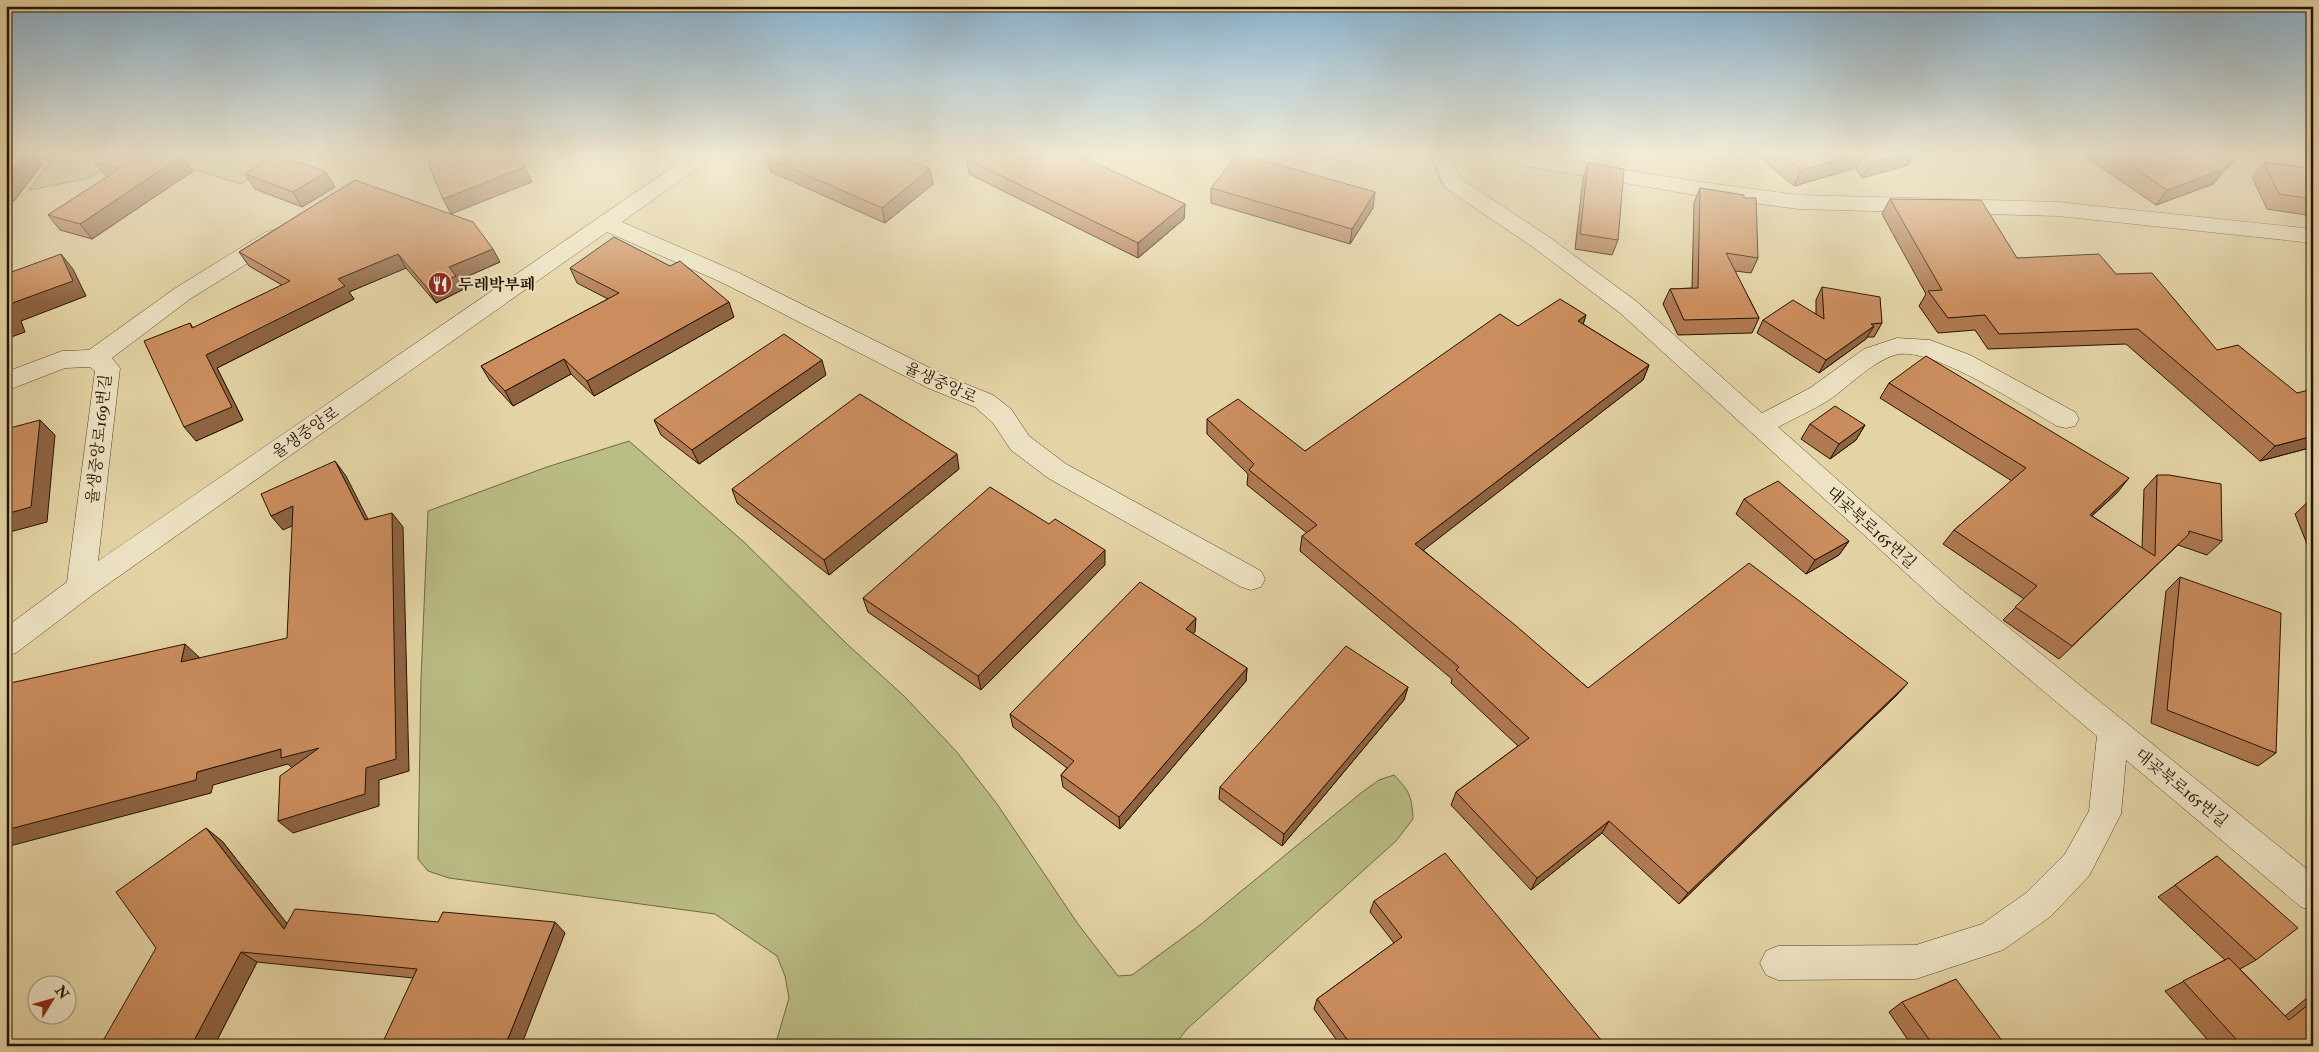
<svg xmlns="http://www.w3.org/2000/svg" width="2319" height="1052" viewBox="0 0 2319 1052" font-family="'IM FELL Double Pica','Noto Serif KR',serif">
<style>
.green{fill:#b9bc83;stroke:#6f6742}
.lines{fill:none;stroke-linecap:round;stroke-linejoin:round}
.minor-casing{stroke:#554229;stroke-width:1}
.minor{fill:#ede3c4;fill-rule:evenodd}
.wall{fill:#af7951;stroke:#251200}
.shaded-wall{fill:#8e6342;stroke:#251200}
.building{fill:#cb8d5e;stroke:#251200}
.labels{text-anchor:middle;stroke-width:4;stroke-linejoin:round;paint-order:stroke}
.poi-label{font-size:16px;font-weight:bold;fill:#251200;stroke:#ede3c4;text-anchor:start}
.street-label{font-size:16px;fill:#251200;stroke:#ede3c4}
</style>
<rect width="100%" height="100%" fill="#e4d4a5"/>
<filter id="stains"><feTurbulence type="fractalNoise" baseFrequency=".004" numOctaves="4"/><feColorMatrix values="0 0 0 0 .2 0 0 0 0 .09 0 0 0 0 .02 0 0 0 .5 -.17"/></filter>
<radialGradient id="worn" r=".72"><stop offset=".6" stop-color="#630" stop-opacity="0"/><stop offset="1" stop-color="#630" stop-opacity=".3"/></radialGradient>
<g class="green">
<path d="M6 155H130L89 178 29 190 52 159 6 161Z"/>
<path d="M147 155H283L241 184Z"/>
<path d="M629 441 745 543 847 644 904 696 956 751 997 804 1078 924 1118 976 1132 975 1200 925 1361 793 1379 780 1394 775C1410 791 1412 798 1413 819L1396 841 1187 1029 1174 1046H775L789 998 785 976 777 956 715 914 449 878 428 871 418 859 421 679 428 511 547 467Z"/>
</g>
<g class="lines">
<g class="minor-casing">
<g id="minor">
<path d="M690 155H713L710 159 622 222 737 272 946 376 993 395 1011 409 1029 436 1066 464 1261 571 1265 579 1261 587 1251 590 1241 587 1048 478 1011 450 993 423 975 407 928 388 721 282 607 232 91 596 16 653 6 656V627L67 582 95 371 90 367 65 368 6 391V372L62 351 89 350 174 289 266 232 274 230 282 232 285 237 282 242 190 299 112 358 120 368 98 561Z"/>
<path d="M1431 155H1451L1461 179 1549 237 1636 301 1762 413 1810 388 1864 349 1897 338 1930 340 1970 355 2075 412 2079 419 2075 426 2066 428 2057 426C2022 406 1936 349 1899 354 1876 358 1848 387 1829 400 1813 410 1795 418 1778 427L1961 589 2313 874V911L2301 907 2126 760 2121 814 2089 876 2050 917 2003 950 1916 979 1778 980 1766 975 1760 963 1766 951 1778 946 1916 945 1982 924 2026 893 2065 854 2089 811 2097 736 1941 605 1620 313 1533 247 1444 187Z"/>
<path d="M1486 155H1532L1701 182 1798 195 2058 202 2313 229V243L2058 216 1798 209 1701 196 1496 161 1489 159Z"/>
</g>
</g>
<use href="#minor" class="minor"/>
</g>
<g class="wall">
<path d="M6 155 42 164 14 201 6 202Z"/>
<path d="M1757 155H1913L1908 165 1862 178 1856 168 1794 186Z"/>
<path d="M2083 155H2239L2213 184 2156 205Z"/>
<path d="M182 156 193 171 92 239 60 230 48 215 107 177 106 176 94 161Z"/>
<path d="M766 157 930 169 933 184 885 223 771 172Z"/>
<path d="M967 159 1185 204 1184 219 1138 258 969 174Z"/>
<path d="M2264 162 2313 169V216L2267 209 2252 177Z"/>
<path d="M1588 163 1618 240 1612 255 1575 249 1583 178Z"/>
<path d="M245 174 335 187 302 207 255 189Z"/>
<path d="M355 180 500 262 459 280 464 289 436 303 406 268 349 292 354 299 217 368 243 420 196 441 190 323 193 328 282 285 249 266 239 252Z"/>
<path d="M1211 188 1373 208 1350 244 1211 203Z"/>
<path d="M1700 188 1758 258 1751 273 1735 271 1759 318 1752 333 1678 335 1663 304 1670 289 1692 288 1694 203Z"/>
<path d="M1890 199 2017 258 2116 274 2217 350 2313 447 2260 461 2126 344 1988 349 1975 330 1938 333 1919 306 1926 294 1882 214Z"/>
<path d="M570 268 734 317 594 396 571 374 513 406 490 381 481 366 608 299 577 283Z"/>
<path d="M1822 287 1882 323 1874 337H1867L1866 339 1819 373 1757 333 1763 320 1816 314V300Z"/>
<path d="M1586 315 1583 324 1649 365 1643 380 1423 550 1588 688 1896 696 1679 904 1602 833 1531 890 1451 805 1456 792 1518 746 1451 683 1452 679 1300 551 1302 536 1307 533 1247 485 1248 474 1207 434V419L1305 451 1518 326Z"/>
<path d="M826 375 699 464 661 435 654 420Z"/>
<path d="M1889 383 2117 493 2092 516 2142 548 2144 489 2157 475 2222 541 2207 555 2178 545 2059 659 2003 620 2024 599 1943 544 1954 530 2012 481 1880 398Z"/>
<path d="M1810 424 1865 425 1856 440 1830 459 1801 439Z"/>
<path d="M959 469 829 575 737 503 732 489Z"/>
<path d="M1744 499 1849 541 1839 555 1806 574 1736 514Z"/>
<path d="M2311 499H2313V559L2295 514Z"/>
<path d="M1105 565 981 690 868 612 863 598Z"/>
<path d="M2180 577 2276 753 2258 766 2151 723 2166 591Z"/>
<path d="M1195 632 1193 634 1247 668 1246 681 1120 829 1063 787 1061 775 1067 768 1013 727 1010 714Z"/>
<path d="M1408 687 1404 700 1282 846 1219 799 1220 787Z"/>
<path d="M222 841 287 924 565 933 413 978 257 962 214 1046Z"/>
<path d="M2217 856 2256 960 2240 969 2285 1016 2313 993V1046H2213L2165 991 2225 960 2158 897Z"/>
<path d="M1374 901 1606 1046H1341L1314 1009 1317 999 1394 943 1370 912Z"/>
<path d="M1902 1002 2006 1046H1912L1889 1012Z"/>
</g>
<g class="shaded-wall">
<path d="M25 155H35L42 164 14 201 6 192V179Z"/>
<path d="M1857 155H1863L1856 168 1794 186 1801 170Z"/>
<path d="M1898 155H1913L1908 165 1862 178 1870 163Z"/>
<path d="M2237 155H2239L2213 184 2156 205 2167 190Z"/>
<path d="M182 156 193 171 92 239 80 224Z"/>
<path d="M525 167 532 182 451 214 443 199Z"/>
<path d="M930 169 933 184 885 223 882 208Z"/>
<path d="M326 172 335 187 302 207 293 192Z"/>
<path d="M1375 192 1373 208 1350 244 1352 229Z"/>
<path d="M1185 204 1184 219 1138 258V243Z"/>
<path d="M493 249 500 262 459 280 464 289 436 303 428 289 449 267Z"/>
<path d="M61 254 73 269 86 296 21 321 25 332 6 339 7 305Z"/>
<path d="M398 254 406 268 349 292 354 299 217 368 243 420 196 441 184 427 206 355 338 279Z"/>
<path d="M729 302 734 317 594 396 587 381Z"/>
<path d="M1586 315 1581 331 1578 321Z"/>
<path d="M1874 326 1866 339 1819 373 1826 360Z"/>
<path d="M564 359 571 374 513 406 505 391Z"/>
<path d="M822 360 826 375 699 464 692 450Z"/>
<path d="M1649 365 1643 380 1412 559 1415 544Z"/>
<path d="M40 420 55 435 47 522 6 533V514Z"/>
<path d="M1865 425 1856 440 1830 459 1839 444Z"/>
<path d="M2313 436V447L2260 461 2275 446Z"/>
<path d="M957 454 959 469 829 575 824 560Z"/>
<path d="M335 461 346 476 376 535 365 520Z"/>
<path d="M2129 478 2117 493 2077 529 2090 515Z"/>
<path d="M293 506 305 520 283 530 271 516Z"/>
<path d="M392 513 403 527 409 771 379 780V806L293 833 278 821 366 768Z"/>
<path d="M1849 541 1839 555 1806 574 1815 560Z"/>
<path d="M1105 550V565L981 690 978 676Z"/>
<path d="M1196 618 1195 632 1185 643 1186 629Z"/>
<path d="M185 644 200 658 196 676 181 662Z"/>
<path d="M1247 668 1246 681 1120 829 1119 817Z"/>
<path d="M1908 683 1896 696 1679 904 1688 893Z"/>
<path d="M1408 687 1404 700 1282 846 1284 834Z"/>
<path d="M319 748 295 771 288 764 213 785 211 793 6 847V830L197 772 281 749Z"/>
<path d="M1609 821 1602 833 1531 890 1537 878Z"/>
<path d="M206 828 222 841 300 940 284 929Z"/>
<path d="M555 922 565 933 521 1046H505Z"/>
<path d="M241 952 257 962 214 1046H191Z"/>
</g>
<g class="building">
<path d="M6 155H25L6 179Z"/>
<path d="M104 155H179L182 156 80 224 48 215 119 169 94 161Z"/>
<path d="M275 155H280L326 172 293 192 245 174Z"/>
<path d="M435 155H515L525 167 443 199 428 163Z"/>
<path d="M769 155H896L930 169 882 208 766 157Z"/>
<path d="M974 155H1078L1185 204 1138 243 967 159Z"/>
<path d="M1237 155H1244L1375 192 1352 229 1211 188Z"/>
<path d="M1782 155H1857L1801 170Z"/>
<path d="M1865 155H1898L1870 163Z"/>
<path d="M2115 155H2237L2225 169 2167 190Z"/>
<path d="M2264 162 2313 169V199L2279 194Z"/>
<path d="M1588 163 1624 169 1618 240 1580 234Z"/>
<path d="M355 180 473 222 493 249 449 267 456 276 428 289 398 254 338 279 345 286 206 355 232 407 184 427 144 341 190 323 192 328 290 281 239 252Z"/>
<path d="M1700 188 1744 195V198H1756L1758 258 1726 253 1759 318 1684 320 1670 289 1698 288Z"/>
<path d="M1890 199 1981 200 2017 258 2099 254 2116 274 2152 273 2217 350 2238 345 2297 393 2313 389V436L2275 446 2138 329 1999 334 1985 315 1948 318 1928 291 1942 290Z"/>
<path d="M614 237 670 266 680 261 729 302 587 381 564 359 505 391 481 366 619 293 570 268Z"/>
<path d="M61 254 73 281 7 305 11 317 6 319V274Z"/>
<path d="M1822 287 1880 297 1882 323 1871 324 1874 326 1826 360 1763 320 1793 300 1824 319Z"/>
<path d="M1560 299 1586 315 1578 321 1649 365 1415 544 1515 625 1588 688 1749 563 1908 683 1688 893 1609 821 1537 878 1456 792 1529 738 1456 670 1459 667 1302 536 1317 525 1249 470 1254 464 1207 419 1238 399 1305 451 1500 314 1518 326Z"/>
<path d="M784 334 822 360 692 450 654 420Z"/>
<path d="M1926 356 2129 478 2090 515 2155 556 2157 475H2169L2221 484 2222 541 2189 531V534L2072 646 2015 607 2037 586 1954 530 2026 468 1889 383Z"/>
<path d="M860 394 957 454 824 560 732 489Z"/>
<path d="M1835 406 1865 425 1839 444 1810 424Z"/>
<path d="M40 420 31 507 6 514V429Z"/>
<path d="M335 461 365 520 392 513 396 759 366 768 365 794 278 821 280 776 319 748 281 758V749L197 772 196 780 6 830V684L185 644 181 662 287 638 293 506 271 516 261 494Z"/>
<path d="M1778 481 1849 541 1815 560 1744 499Z"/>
<path d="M990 487 1049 524 1055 519 1105 550 978 676 863 598Z"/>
<path d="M2180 577 2281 613 2276 753 2167 710Z"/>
<path d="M1140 582 1196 618 1186 629 1247 668 1119 817 1061 775 1074 761 1010 714Z"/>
<path d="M1346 646 1408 687 1284 834 1220 787Z"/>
<path d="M206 828 284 929 295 909 438 922 443 912 555 922 505 1046H381L417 969 241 952 191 1046H100L156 948 116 892Z"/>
<path d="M1445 853 1606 1046H1352L1317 999 1402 937 1374 901Z"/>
<path d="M2217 856 2298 928 2256 960 2175 885Z"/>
<path d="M2229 958 2289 1020 2313 1001V1046H2221L2236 1039 2183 981Z"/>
<path d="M1956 979 2006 1046H1934L1902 1002Z"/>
</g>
<linearGradient id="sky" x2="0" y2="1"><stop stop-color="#89b4d3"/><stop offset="0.51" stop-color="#f3ecd6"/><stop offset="1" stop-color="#f3ecd6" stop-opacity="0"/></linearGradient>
<rect width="2319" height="302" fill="url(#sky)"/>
<defs>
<g id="restaurant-disc" transform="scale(1.25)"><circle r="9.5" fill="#8f2418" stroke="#ede3c4"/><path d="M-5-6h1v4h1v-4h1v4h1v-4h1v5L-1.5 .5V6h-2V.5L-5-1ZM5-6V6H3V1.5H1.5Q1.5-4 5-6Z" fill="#fff"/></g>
</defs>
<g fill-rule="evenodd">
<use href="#restaurant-disc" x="440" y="284"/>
</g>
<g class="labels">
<g class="poi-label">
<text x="458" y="290">두레박부페</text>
</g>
<g class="street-label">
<text transform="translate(941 382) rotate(24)" y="6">율생중앙로</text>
<text transform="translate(305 432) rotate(-35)" y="6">율생중앙로</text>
<text transform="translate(98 439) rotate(-84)" y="6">율생중앙로169번길</text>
<text transform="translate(1872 527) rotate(42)" y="6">대곶북로165번길</text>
<text transform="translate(2182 787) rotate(39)" y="6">대곶북로165번길</text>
</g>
</g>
<rect width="2319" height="1052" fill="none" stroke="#e4d4a5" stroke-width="25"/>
<rect x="8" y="8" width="2304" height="1037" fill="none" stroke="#251200" stroke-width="2.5"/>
<rect x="12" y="12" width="2294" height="1027" fill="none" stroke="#251200"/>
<g transform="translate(52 1000) rotate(53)"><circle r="24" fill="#ede3c4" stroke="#9d8f76"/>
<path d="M0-4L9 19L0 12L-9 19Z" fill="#8f2418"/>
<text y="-8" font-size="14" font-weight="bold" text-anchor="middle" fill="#251200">N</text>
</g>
<rect width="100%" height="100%" filter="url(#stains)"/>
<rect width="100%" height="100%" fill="url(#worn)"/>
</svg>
